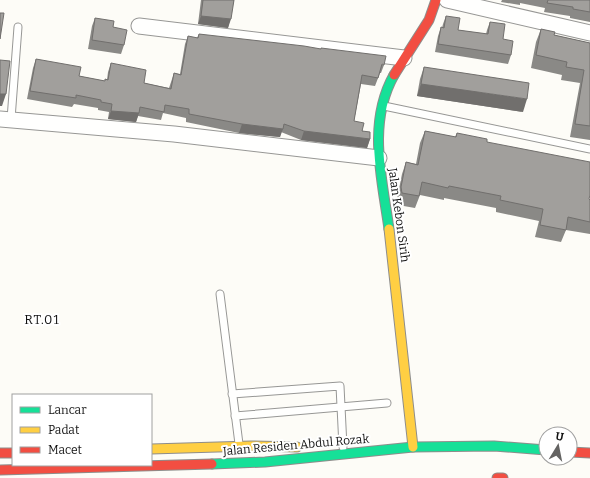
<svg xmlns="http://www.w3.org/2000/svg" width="590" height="478" viewBox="0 0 590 478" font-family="Bitter,serif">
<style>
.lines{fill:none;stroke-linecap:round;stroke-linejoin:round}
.lane-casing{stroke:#979795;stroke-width:9}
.street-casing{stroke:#979795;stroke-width:17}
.fast-casing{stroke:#8e8d8b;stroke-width:11}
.slow-casing{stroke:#8e8d8b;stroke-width:11}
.jam-casing{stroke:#8e8d8b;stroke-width:11}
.lane{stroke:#fffffe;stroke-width:7}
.street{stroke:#fffffe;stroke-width:15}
.fast{stroke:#16e098;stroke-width:9}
.slow{stroke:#ffcf43;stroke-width:9}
.jam{stroke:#f24e42;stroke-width:9}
.wall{fill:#8a8986}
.shaded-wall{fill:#716f6d}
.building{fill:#a19f9c;stroke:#716f6d}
.labels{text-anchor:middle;stroke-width:4;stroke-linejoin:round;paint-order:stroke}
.street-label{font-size:12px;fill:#111;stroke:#fff}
.neighbourhood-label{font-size:13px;letter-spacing:1px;fill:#111;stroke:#fff}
</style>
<rect width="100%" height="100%" fill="#fdfcf7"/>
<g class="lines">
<g class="lane-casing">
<g id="lane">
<path d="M384 106 590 149"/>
<path d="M11 119 18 27"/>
<path d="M220 294 239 444"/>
<path d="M232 394 340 386 343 447"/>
<path d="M235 416 387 403"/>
</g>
</g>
<g class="street-casing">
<g id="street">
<path d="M447 0 590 33"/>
<path d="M139 26 404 58"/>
<path d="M0 119 174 134 379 158"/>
</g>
</g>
<g class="fast-casing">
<g id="fast">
<path d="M389 229C382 178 367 123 394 75"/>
<path d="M212 464 265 462 413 447 494 446 546 450"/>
</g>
</g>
<g class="slow-casing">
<g id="slow">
<path d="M389 229 413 447"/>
<path d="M151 449 251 446 297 447"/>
</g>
</g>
<g class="jam-casing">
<g id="jam">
<path d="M394 75 429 20 436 0"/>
<path d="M570 452 590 453"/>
<path d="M0 453H13"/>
<path d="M0 470 212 464"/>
<path d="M497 478H503"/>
</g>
</g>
<use href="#lane" class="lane"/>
<use href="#street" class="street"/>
<use href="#fast" class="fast"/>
<use href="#slow" class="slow"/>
<use href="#jam" class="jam"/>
</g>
<g class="wall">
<path d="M201 0H234L228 28 198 24Z"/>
<path d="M502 0H590V22L570 18V16L544 12 545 8 520 3V5L501 2Z"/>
<path d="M446 16 458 30 486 34 487 30 490 22 503 39 511 55 508 64 435 52 438 36 441 27 442 28 443 24Z"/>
<path d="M95 18 113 27 124 45 121 54 88 49 92 26Z"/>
<path d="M541 29 554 35 590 43V140L570 137 580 83 561 80 562 75 531 68 536 42Z"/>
<path d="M199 34 384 65 381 73H380L375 86 361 84 354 121 370 139 367 148 301 140 281 132 280 137 239 133 186 122V118L163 113 161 120 138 116 136 122 108 119 109 112 98 110V108L74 104 72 107 27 99 33 68 36 59 79 76 105 81 107 80 108 72 111 63 144 83 169 88 174 73 180 74 185 44 188 36 197 38Z"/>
<path d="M424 67 523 112 417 96 420 79Z"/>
<path d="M425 131 455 137 457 133 487 142 590 200V234L566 230 561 242 535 237 539 221 496 212V208L444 198V200L420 195 415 208 398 205 397 199 402 174 406 162 416 164 420 143Z"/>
</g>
<g class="shaded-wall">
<path d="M201 16 231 19 228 28 198 24Z"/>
<path d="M421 84 527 99 523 112 417 96Z"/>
<path d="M0 94H6L2 106H0Z"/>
<path d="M111 111 139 113 136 122 108 119Z"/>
<path d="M242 124 283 129 280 137 239 133Z"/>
<path d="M304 131 370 139 367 148 301 140Z"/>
</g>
<g class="building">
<path d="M203 0H234L231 19 201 16Z"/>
<path d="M548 0H590V12L573 9V7L547 3Z"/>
<path d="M0 13H4L0 39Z"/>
<path d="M446 16 460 18 458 30 488 34 490 22 505 24 503 39 513 41 511 55 438 44 441 27 444 28Z"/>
<path d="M95 18 114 21 113 27 127 30 124 45 92 40Z"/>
<path d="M541 29 555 32 554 35 590 43V126L575 124 584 70 566 67 567 62 536 55Z"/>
<path d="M199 34 304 46 321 49V48L386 56 384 65 382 64 378 78 362 75 354 121 364 123 362 131 370 132V139L304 131 284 124 283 129 242 124 189 114V109L165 105 164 112 140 107 139 113 111 111 112 104 101 102V100L76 95V98L30 91 36 59 81 67 79 76 105 81V79L108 80 111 63 146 70 144 83 171 89 174 73 181 75 188 36 198 38Z"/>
<path d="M0 60 10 61 6 94H0Z"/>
<path d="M424 67 529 83 527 99 421 84Z"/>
<path d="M425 131 456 137 457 133 487 139V142L590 162V195L589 199 590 200V222L568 217 566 230 540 225 543 209 500 200 501 196 449 186 448 188 422 182 419 196 402 193 401 187 406 162 418 165Z"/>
</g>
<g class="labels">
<g class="street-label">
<text transform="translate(399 215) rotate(82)" y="4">Jalan Kebon Sirih</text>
<text transform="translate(296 445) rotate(-5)" y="4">Jalan Residen Abdul Rozak</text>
</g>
<g class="neighbourhood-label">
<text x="42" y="324">RT.01</text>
</g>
</g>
<rect x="12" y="394" width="140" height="72" fill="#ffffff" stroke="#a0a0a0"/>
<rect x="20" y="407" width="20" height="6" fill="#16e098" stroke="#a0a0a0"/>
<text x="48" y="414" font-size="12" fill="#111111">Lancar</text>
<rect x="20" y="427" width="20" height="6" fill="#ffcf43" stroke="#a0a0a0"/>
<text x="48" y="434" font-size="12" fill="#111111">Padat</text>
<rect x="20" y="447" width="20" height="6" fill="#f24e42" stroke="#a0a0a0"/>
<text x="48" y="454" font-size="12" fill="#111111">Macet</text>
<g transform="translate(558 446) rotate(10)"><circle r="19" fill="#ffffff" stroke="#a0a0a0"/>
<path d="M0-3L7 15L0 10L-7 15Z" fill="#646362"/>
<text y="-6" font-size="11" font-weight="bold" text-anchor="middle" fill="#111111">U</text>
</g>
</svg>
